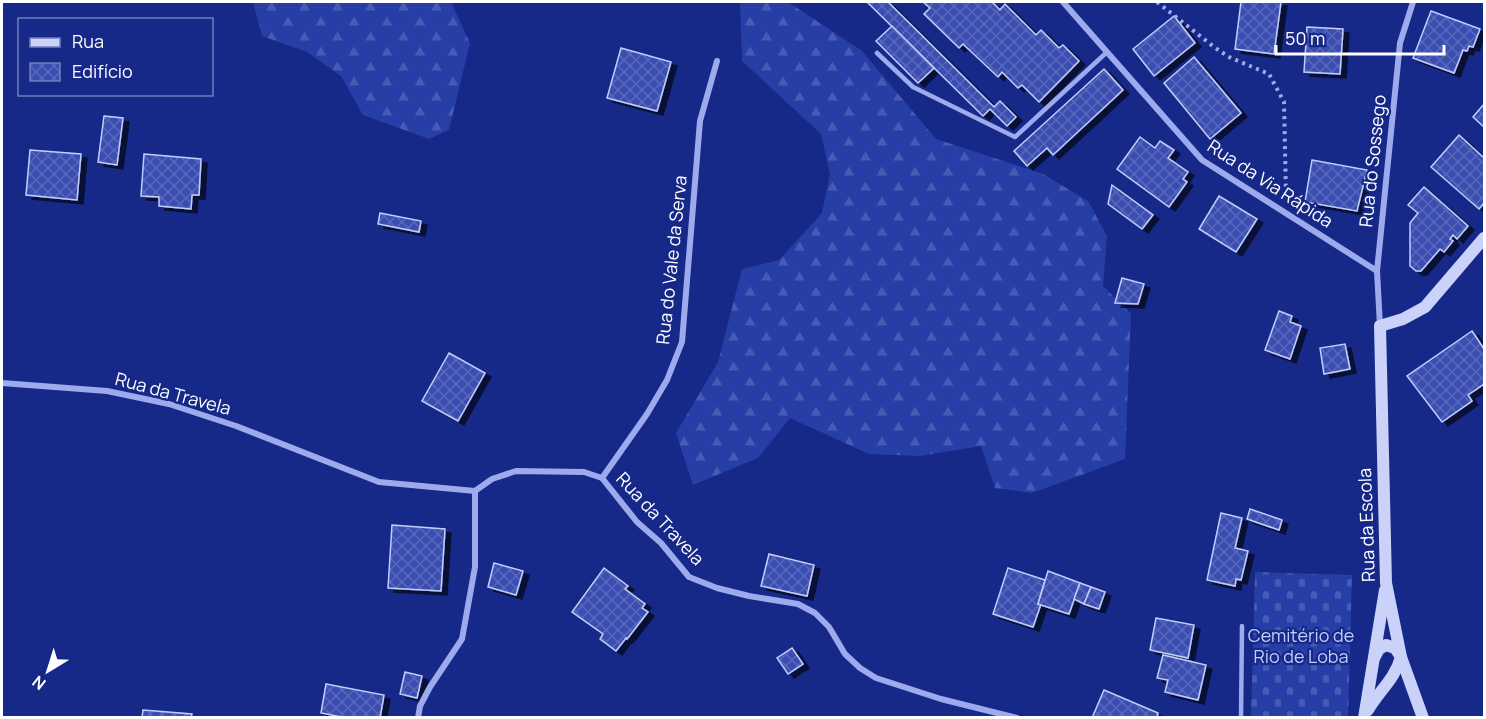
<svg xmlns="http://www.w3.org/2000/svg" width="1486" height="719" viewBox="0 0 1486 719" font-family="Manrope,sans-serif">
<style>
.forest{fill:url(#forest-firs)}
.cemetery{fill:url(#cemetery-stones)}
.building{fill:url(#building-cross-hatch);stroke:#c3cdfb;stroke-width:1.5;filter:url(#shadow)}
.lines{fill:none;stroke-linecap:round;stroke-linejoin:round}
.path{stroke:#9dabee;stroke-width:4;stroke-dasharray:3 4.5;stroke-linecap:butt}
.lane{stroke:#9dabee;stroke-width:4.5}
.street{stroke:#9dabee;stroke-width:6}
.secondary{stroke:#cad2fa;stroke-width:12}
.labels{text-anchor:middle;stroke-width:4.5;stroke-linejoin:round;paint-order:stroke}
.street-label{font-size:18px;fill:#fff;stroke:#162888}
.park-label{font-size:18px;fill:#c3cdfb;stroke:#162888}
</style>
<defs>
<pattern id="forest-firs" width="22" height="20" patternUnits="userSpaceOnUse" patternTransform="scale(1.5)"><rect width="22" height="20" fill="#283ea7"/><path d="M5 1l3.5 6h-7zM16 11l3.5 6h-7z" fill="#485bb4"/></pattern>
<pattern id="cemetery-stones" width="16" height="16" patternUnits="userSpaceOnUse" patternTransform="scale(1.5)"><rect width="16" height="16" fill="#283ea7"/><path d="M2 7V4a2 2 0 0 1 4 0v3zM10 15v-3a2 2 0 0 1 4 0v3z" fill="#485bb4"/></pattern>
<pattern id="building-cross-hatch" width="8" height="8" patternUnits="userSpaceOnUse" patternTransform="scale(1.5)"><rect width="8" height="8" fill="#3a4eb0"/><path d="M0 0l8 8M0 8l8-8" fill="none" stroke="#5869bc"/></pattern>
<filter id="shadow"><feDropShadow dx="6" dy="4" stdDeviation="0" flood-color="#0009"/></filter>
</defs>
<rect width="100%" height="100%" fill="#162888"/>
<g class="forest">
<path d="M253 2H451L470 43 449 130 429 139 363 115 341 76 307 52 262 36Z"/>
<path d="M740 2H788L862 51 936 139 1043 174 1088 201 1107 236 1103 286 1131 314 1125 459 1032 493 995 488 981 446 920 456 869 454 790 418 758 458 693 485 676 433 718 362 742 269 779 260 822 213 830 174 821 134 742 61Z"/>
</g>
<path class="cemetery" d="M1255 572 1352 575 1348 717H1251Z"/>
<g class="building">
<path d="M867 2H888L994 107 1000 101 1016 117 1007 126 990 109 983 116Z"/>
<path d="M923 2H992L1000 10 1005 4 1036 35 1041 30 1059 48 1063 45 1079 61 1039 102 1022 85 1018 88 1002 72 998 77 963 44 959 48 924 14 930 8Z"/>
<path d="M1241 2H1281L1274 54 1235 49Z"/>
<path d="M1431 11 1480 29 1473 47 1469 46 1467 51 1463 50 1454 73 1413 58Z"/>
<path d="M1174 16 1195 43 1154 76 1133 49Z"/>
<path d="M892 26 934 68 918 83 876 41Z"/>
<path d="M1307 27 1343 29 1340 74 1304 72Z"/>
<path d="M621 48 671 62 657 111 607 98Z"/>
<path d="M1194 57 1241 113 1210 139 1164 83Z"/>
<path d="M1104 69 1123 90 1053 155 1047 148 1027 166 1014 151Z"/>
<path d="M1484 104V127L1473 117Z"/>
<path d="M104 116 123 118 117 165 98 162Z"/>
<path d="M1459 135 1484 158V203L1479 209 1431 167Z"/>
<path d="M1140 137 1155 148 1160 141 1174 150 1168 158 1188 172 1183 179 1187 182 1169 207 1117 169Z"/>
<path d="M30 150 81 154 77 200 26 195Z"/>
<path d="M144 154 201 159 199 195H192L191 209 159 206V197L141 196Z"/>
<path d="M1312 160 1367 170 1357 211 1305 202Z"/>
<path d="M1112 185 1153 215 1142 229 1108 204Z"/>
<path d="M1424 187 1468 226 1457 239 1453 235 1450 239 1453 241 1444 252 1440 249 1421 271H1416L1410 266V223L1418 213 1408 205Z"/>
<path d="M1219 196 1257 219 1236 252 1199 229Z"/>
<path d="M380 213 421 221 419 232 378 224Z"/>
<path d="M1122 278 1144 284 1138 304 1115 303Z"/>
<path d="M1279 311 1292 316 1290 322 1301 326 1290 359 1265 350Z"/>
<path d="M1472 331 1484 349V384L1468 395 1472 401 1442 422 1407 376Z"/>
<path d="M1345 344 1350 369 1324 374 1320 348Z"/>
<path d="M449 353 485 373 458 421 422 401Z"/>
<path d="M1250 509 1282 520 1279 530 1247 519Z"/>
<path d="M1221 513 1242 518 1235 548 1248 551 1241 580 1236 579 1235 586 1207 580Z"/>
<path d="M392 525 445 529 441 591 388 588Z"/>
<path d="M769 554 814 565 807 596 761 586Z"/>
<path d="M494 563 523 571 516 595 488 587Z"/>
<path d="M604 568 628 586 625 589 645 604 642 608 648 612 627 639 626 638 616 651 600 639 603 634 572 612Z"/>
<path d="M1008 568 1045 580 1038 604H1041L1033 627 993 614Z"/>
<path d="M1048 571 1080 583 1069 614 1038 604Z"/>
<path d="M1080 583 1091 587 1084 604 1074 599Z"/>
<path d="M1091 587 1105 592 1099 609 1084 604Z"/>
<path d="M1156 618 1194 625 1188 658 1150 650Z"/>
<path d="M792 648 803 664 788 674 777 658Z"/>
<path d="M1163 655 1206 665 1198 700 1165 692 1168 680 1157 678Z"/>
<path d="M405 672 422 676 417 698 400 694Z"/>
<path d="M326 684 384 695 380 718H347L321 713Z"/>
<path d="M1104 690 1158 713 1157 718H1092Z"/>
<path d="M143 710 192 714 191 718H142Z"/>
</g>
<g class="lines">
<path class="path" d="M1157 2 1214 47 1229 57 1269 74 1284 102 1286 196"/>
<g class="lane">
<path d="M877 53 913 87 1015 137 1107 52"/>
<path d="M1241 718 1242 626"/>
</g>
<g class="street">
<path d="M1063 2 1202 160 1377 271"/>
<path d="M1380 326 1377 271 1400 43 1413 2"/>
<path d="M2 383 107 391 169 404 236 426 379 482 475 491 492 479 516 471 584 472 602 478 637 522 661 543 689 577 717 588 749 596 798 604 815 613 829 627 845 654 860 668 876 678 941 699 1017 718"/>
<path d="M602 478 647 414 667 380 682 342 700 121 717 61"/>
<path d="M418 718 420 706 430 687 462 639 475 567V491"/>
</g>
<g class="secondary">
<path d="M1368 710C1379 691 1395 679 1401 657L1395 648 1386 645 1379 649 1374 658"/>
<path d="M1364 718 1385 590"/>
<path d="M1423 718 1401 657 1386 583 1380 326 1403 319 1425 307 1484 238"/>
</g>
</g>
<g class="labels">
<g class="street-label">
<text transform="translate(1373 161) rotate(-84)" y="6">Rua do Sossego</text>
<text transform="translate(1270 184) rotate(33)" y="6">Rua da Via Rápida</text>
<text transform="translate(672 260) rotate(-84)" y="6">Rua do Vale da Serva</text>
<text transform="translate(173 394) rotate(15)" y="6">Rua da Travela</text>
<text transform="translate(660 519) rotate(47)" y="6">Rua da Travela</text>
<text transform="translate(1367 525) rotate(-92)" y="6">Rua da Escola</text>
</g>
<g class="park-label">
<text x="1301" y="642">Cemitério de<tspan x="1301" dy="21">Rio de Loba</tspan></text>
</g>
</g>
<rect width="1486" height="719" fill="none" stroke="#ffffff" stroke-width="6"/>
<rect x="18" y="18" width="195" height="78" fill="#162888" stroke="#737eb8" stroke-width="1.5"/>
<rect x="30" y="38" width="30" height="9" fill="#cad2fa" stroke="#737eb8" stroke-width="1.5"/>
<text x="72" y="48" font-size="18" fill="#ffffff">Rua</text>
<rect x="30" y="63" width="30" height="18" fill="url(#building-cross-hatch)" stroke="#737eb8" stroke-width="1.5"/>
<text x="72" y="78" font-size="18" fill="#ffffff">Edifício</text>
<g transform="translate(48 671) rotate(218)" stroke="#162888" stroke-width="4.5" paint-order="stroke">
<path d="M0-4.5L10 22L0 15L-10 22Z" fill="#ffffff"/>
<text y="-9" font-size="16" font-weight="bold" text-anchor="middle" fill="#ffffff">N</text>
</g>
<path d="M1276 45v9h168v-9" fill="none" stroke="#ffffff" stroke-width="3"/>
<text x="1285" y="45" font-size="18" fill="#ffffff" stroke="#162888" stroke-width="4.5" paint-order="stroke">50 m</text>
</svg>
